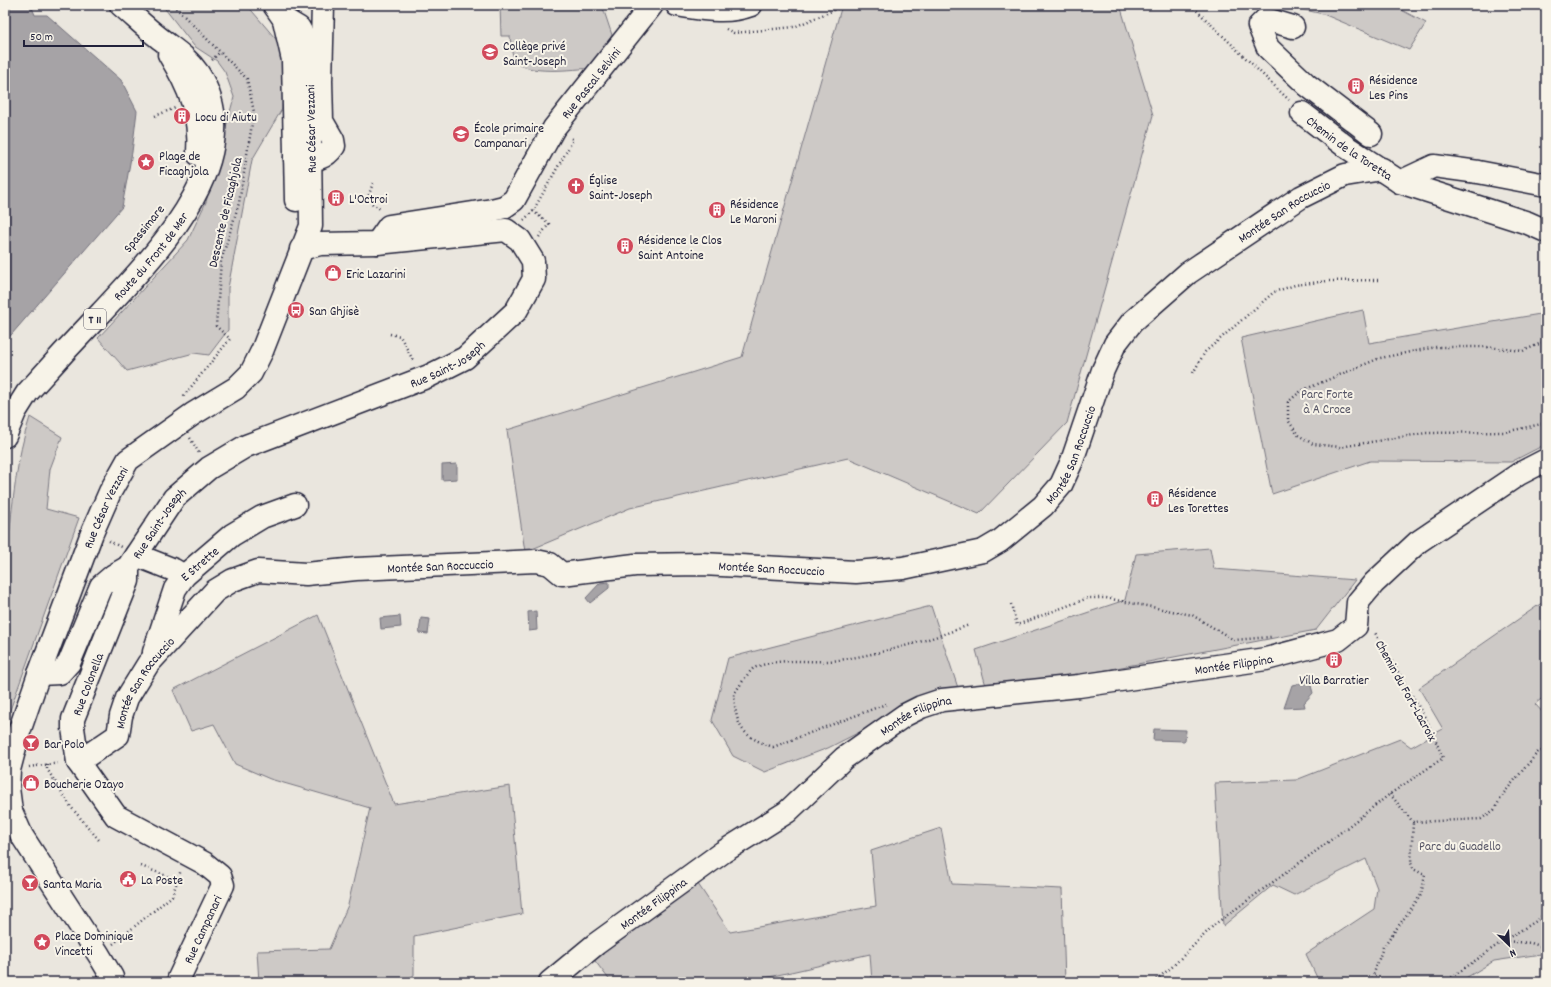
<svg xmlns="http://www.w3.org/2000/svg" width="1551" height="987" viewBox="0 0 1551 987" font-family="Dekko,sans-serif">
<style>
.green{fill:#cdc9c6;stroke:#787680}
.water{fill:#a6a3a6;stroke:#716f7b}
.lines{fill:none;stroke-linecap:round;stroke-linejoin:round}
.minor-casing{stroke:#22223b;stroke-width:25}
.major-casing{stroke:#22223b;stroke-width:25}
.path{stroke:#22223b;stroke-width:2.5;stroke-dasharray:1 3;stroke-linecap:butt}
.minor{stroke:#f7f3e8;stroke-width:22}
.major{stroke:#f7f3e8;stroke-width:22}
.labels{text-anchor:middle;stroke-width:4;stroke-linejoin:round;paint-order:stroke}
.shield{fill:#f7f3e8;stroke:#62616f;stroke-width:1}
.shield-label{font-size:12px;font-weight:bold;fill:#22223b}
.poi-label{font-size:13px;fill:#22223b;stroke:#f7f3e8;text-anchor:start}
.street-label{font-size:13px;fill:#22223b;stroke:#f7f3e8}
.park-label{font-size:13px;fill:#555465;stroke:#f7f3e8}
</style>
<rect width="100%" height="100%" fill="#eae6de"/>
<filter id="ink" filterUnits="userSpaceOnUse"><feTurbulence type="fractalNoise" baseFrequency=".025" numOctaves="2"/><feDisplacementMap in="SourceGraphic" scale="8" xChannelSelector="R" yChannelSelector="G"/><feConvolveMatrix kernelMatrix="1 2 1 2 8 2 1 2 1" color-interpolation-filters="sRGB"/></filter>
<g filter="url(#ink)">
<g class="green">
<path d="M162 5H247L280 44 284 70 282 109 252 160 228 288V330L209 355 194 353 127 371 98 338 188 240 206 202 234 97 225 72 217 61 194 46Z"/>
<path d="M500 5H602L612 35 592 68C576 69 524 76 515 60 511 53 511 44 510 36H501Z"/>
<path d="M842 5H1120L1153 115 1067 423 979 514 848 458 630 508 525 552 507 430 742 357Z"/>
<path d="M1282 5H1392L1426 23 1409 50 1323 14Z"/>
<path d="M1363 310 1369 343 1546 313V444L1511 462 1370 461 1272 494 1241 338Z"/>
<path d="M30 417 62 437 50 469 46 509 79 518 5 724V554L8 546C13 502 16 459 30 417Z"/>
<path d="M1210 548 1214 569 1355 580 1316 630 1048 681 986 686 976 650 1125 600 1136 554Z"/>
<path d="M1546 600V695L1535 704 1546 716V957L1541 954 1494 961 1459 982H1319L1306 954 1374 909 1377 888 1366 859 1294 895 1273 885 1223 926 1215 783 1296 780 1400 739 1411 747 1443 729 1419 688Z"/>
<path d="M931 606 959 691 907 708 828 748 765 772 733 756 712 720 728 658Z"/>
<path d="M318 615 394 804 510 786 522 914 414 936V975L403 982H259L257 951 329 949 348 905 370 808 270 779 235 764 214 724 191 731 173 690Z"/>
<path d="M941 828 952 884 1062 889 1065 982H872L870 954 747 982H611L592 957 696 881 730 932 876 906 871 851Z"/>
</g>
<g class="water">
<path d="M5 5H31L35 15H47L121 80 137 111 132 152 122 207 5 342Z"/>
<path d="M457 464V479L442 480V465Z"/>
<path d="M609 582V588L590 603 586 598 600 583Z"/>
<path d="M536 611 537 630 529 631 528 612Z"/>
<path d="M400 616 401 627 381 629 380 618Z"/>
<path d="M421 618 430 619 428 634 419 633Z"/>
<path d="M1310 682 1313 693 1304 703 1305 707 1284 708 1292 685Z"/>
<path d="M1154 729 1186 730 1185 741 1153 740Z"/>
</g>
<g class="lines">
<g class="minor-casing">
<g id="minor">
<path d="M677 5C703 9 727 14 751 5"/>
<path d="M1293 27 1266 19 1259 26 1268 48 1307 85 1371 134"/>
<path id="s1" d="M1302 113 1345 146 1400 182 1528 223 1546 231"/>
<path d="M295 159C313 159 323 162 334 146L333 140 322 121 321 81 323 5"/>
<path d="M1400 182 1434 166 1478 172 1546 185"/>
<path id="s2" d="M377 243 389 226 492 210 504 207 514 200 554 128 652 5"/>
<path d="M136 555 174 570 184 576"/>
<path d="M128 567V581L73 719V728L78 762 116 816 204 863 220 876 223 885 179 978V982"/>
<path id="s3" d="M154 652 175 589 184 576 232 535 262 517 295 505"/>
<path id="s4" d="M39 674 60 673 69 663 101 586 114 575 128 567 174 498 209 468 246 446 429 376 465 358 516 311 534 279 533 261 520 240 506 230 377 243 320 244 301 249"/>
<path id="s5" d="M78 762 118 735 121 716 127 698 148 664 215 591 233 580 258 571 306 574 356 569 536 561 550 564 562 574 635 565 702 564 856 572 903 568 983 551 1000 541 1043 506 1061 485 1072 461 1103 370 1115 344 1132 322 1188 273 1301 197 1345 175 1382 169"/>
<path id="s6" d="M550 982 596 944 723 852 787 812 844 758 905 715 921 707 942 700 1079 686 1266 659 1338 640 1356 626 1358 602 1374 583 1418 542 1519 474 1546 460"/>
</g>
</g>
<g class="major-casing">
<g id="major">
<path d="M284 20 293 60 296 200"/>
<path d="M169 54C189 87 201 114 198 154"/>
<path id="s7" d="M5 436 15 412 27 393C51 366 76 339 101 313 154 256 253 158 198 73 187 57 173 49 158 37 145 27 134 16 121 5"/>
<path id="s8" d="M112 982V977L99 955 22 836 11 811 8 788 9 770 19 732 39 674 92 533 110 492 128 460 193 414 236 388 251 373 262 351 311 226 309 55 305 39 299 28 284 19 274 5"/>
</g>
</g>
<g class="path">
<path d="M173 5 247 79 254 112 239 203 221 261 216 326 230 339 182 398"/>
<path d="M1191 5 1289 100"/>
<path d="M726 29 734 33 794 27 846 5"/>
<path d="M212 60 220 52"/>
<path d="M155 116 175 108"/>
<path d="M373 183 367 200 380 209V211"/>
<path d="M524 220 533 211"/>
<path d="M539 237 549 224 533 211 573 140 570 137"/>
<path d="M390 334 400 336 414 362"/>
<path d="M1546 341 1523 351 1487 347H1436L1380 358 1301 391 1288 402V420L1298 435 1313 444 1340 447 1426 433 1505 432 1546 423"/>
<path d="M1193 373 1205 352 1274 292 1295 285 1328 281 1378 280"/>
<path d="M190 438 199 453"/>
<path d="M109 541 121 547"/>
<path d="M1011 604 1017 625 1088 598H1106L1192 615 1234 640 1271 637"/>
<path d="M886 704 773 747C741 736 736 727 734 694 738 688 749 671 754 668 781 656 812 664 839 660 884 653 927 641 969 625"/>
<path d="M47 764V769L71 807 99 840"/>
<path d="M29 767 60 763"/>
<path d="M1390 794 1413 822 1481 819 1494 810 1504 793 1538 752 1546 750"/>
<path d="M141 866 177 880"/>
<path d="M1504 941 1531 943 1546 948"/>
<path d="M113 944 172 896 181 870"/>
<path d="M1153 982 1172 967 1215 924 1323 846 1390 794 1443 758 1427 721 1374 631"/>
<path d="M1371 982 1383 947 1421 895 1425 875 1413 869 1411 863 1413 822"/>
<path d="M1445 982 1503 941 1538 920 1546 912"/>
</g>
<use href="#minor" class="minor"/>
<use href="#major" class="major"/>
</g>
</g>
<defs>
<g id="school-disc" transform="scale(0.9)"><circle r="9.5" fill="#d1495b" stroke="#f7f3e8"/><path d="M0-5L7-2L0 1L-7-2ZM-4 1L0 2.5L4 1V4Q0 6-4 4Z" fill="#fff"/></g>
<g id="building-disc" transform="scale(0.9)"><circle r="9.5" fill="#d1495b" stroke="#f7f3e8"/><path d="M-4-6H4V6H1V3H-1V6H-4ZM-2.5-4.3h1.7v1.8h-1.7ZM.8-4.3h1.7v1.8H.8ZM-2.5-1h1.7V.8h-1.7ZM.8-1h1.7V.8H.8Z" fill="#fff"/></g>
<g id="sight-disc" transform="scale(0.9)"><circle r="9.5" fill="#d1495b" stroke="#f7f3e8"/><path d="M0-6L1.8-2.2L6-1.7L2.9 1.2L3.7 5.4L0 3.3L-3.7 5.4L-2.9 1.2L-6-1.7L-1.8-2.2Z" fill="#fff"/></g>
<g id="church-disc" transform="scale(0.9)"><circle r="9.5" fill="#d1495b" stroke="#f7f3e8"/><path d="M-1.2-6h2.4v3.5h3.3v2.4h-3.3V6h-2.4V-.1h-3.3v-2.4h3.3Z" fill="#fff"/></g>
<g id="shop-disc" transform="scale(0.9)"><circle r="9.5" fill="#d1495b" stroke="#f7f3e8"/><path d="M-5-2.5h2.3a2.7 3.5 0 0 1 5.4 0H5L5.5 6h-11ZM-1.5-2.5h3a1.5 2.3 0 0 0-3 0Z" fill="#fff"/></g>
<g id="bus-disc" transform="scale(0.9)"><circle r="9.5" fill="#d1495b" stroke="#f7f3e8"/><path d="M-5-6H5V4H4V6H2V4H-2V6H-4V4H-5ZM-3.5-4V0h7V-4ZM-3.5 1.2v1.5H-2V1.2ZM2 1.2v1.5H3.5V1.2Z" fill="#fff"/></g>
<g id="bar-disc" transform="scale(0.9)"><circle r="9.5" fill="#d1495b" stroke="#f7f3e8"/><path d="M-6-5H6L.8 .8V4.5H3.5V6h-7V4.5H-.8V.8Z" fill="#fff"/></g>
<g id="civic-disc" transform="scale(0.9)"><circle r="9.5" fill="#d1495b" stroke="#f7f3e8"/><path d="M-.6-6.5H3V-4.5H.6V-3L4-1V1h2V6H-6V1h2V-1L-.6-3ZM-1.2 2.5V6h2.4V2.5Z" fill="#fff"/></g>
</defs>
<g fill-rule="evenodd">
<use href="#school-disc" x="490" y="52"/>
<use href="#building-disc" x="1356" y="86"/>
<use href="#building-disc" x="182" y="116"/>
<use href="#school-disc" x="461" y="134"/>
<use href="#sight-disc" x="146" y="162"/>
<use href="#church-disc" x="576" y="186"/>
<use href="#building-disc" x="336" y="198"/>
<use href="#building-disc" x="717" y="210"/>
<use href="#building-disc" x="625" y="246"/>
<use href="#shop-disc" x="333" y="273"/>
<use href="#bus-disc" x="296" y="310"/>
<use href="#building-disc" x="1155" y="499"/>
<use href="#building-disc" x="1334" y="660"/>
<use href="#bar-disc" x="31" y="743"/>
<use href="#shop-disc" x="31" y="783"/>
<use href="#civic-disc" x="128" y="879"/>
<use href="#bar-disc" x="30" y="883"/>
<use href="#sight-disc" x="42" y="942"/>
</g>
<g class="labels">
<rect class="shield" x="84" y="309" width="22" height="20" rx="3"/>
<g class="shield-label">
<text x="95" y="323">T 11</text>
</g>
<g class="poi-label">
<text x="503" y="50">Collège privé<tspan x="503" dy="15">Saint-Joseph</tspan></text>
<text x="1369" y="84">Résidence<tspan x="1369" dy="15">Les Pins</tspan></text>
<text x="195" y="121">Locu di Aiutu</text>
<text x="474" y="132">École primaire<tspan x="474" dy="15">Campanari</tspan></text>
<text x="159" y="160">Plage de<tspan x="159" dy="15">Ficaghjola</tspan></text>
<text x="589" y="184">Église<tspan x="589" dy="15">Saint-Joseph</tspan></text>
<text x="349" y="203">L'Octroi</text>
<text x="730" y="208">Résidence<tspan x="730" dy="15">Le Maroni</tspan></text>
<text x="638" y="244">Résidence le Clos<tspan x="638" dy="15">Saint Antoine</tspan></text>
<text x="346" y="278">Eric Lazarini</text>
<text x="309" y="315">San Ghjisè</text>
<text x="1168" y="497">Résidence<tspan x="1168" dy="15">Les Torettes</tspan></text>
<text x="1334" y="684" text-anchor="middle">Villa Barratier</text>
<text x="44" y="748">Bar Polo</text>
<text x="44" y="788">Boucherie Ozayo</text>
<text x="141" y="884">La Poste</text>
<text x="43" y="888">Santa Maria</text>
<text x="55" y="940">Place Dominique<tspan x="55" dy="15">Vincetti</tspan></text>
</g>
<g class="street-label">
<text dy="5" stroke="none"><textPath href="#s2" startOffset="290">Rue Pascal Selvini</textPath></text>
<text transform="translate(310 129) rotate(-91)" y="5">Rue César Vezzani</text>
<text dy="5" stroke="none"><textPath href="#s1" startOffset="59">Chemin de la Toretta</textPath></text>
<text dy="5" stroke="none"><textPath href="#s5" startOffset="1476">Montée San Roccuccio</textPath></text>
<text transform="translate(224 212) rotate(-77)" y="5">Descente de Ficaghjola</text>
<text transform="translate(143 228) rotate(-51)" y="5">Spassimare</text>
<text dy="5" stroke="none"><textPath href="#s7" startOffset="233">Route du Front de Mer</textPath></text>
<text dy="5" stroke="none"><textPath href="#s4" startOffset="541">Rue Saint-Joseph</textPath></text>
<text dy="5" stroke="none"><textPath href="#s5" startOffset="1140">Montée San Roccuccio</textPath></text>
<text dy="5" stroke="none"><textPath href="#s8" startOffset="521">Rue César Vezzani</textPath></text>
<text dy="5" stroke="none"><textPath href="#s4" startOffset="205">Rue Saint-Joseph</textPath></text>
<text dy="5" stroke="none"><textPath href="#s3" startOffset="102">E Strette</textPath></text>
<text dy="5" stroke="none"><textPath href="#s5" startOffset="456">Montée San Roccuccio</textPath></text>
<text dy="5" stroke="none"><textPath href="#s5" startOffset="792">Montée San Roccuccio</textPath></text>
<text dy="5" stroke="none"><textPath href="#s6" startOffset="779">Montée Filippina</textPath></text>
<text transform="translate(87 684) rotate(-69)" y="5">Rue Colonella</text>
<text dy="5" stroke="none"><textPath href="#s5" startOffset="108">Montée San Roccuccio</textPath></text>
<text transform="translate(1407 690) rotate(61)" y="5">Chemin du Fort-Lacroix</text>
<text dy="5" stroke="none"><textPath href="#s6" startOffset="455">Montée Filippina</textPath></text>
<text dy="5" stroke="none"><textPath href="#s6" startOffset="130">Montée Filippina</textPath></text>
<text transform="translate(202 929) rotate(-65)" y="5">Rue Campanari</text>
</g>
<g class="park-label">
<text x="1327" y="398">Parc Forte<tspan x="1327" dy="15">à A Croce</tspan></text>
<text x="1460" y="850">Parc du Guadello</text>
</g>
</g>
<rect width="1551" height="987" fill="none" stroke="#f7f3e8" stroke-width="20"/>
<rect x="10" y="10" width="1531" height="967" fill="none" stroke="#22223b" stroke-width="1.5" filter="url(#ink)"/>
<g transform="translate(1509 945) rotate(155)" stroke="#f7f3e8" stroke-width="3" paint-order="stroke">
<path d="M0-3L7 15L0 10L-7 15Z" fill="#22223b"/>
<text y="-6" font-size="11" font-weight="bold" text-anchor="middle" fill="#22223b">N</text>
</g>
<path d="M24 40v6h119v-6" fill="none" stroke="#22223b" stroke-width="2"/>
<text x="30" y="40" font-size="12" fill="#22223b" stroke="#f7f3e8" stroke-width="3" paint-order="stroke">50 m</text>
</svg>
